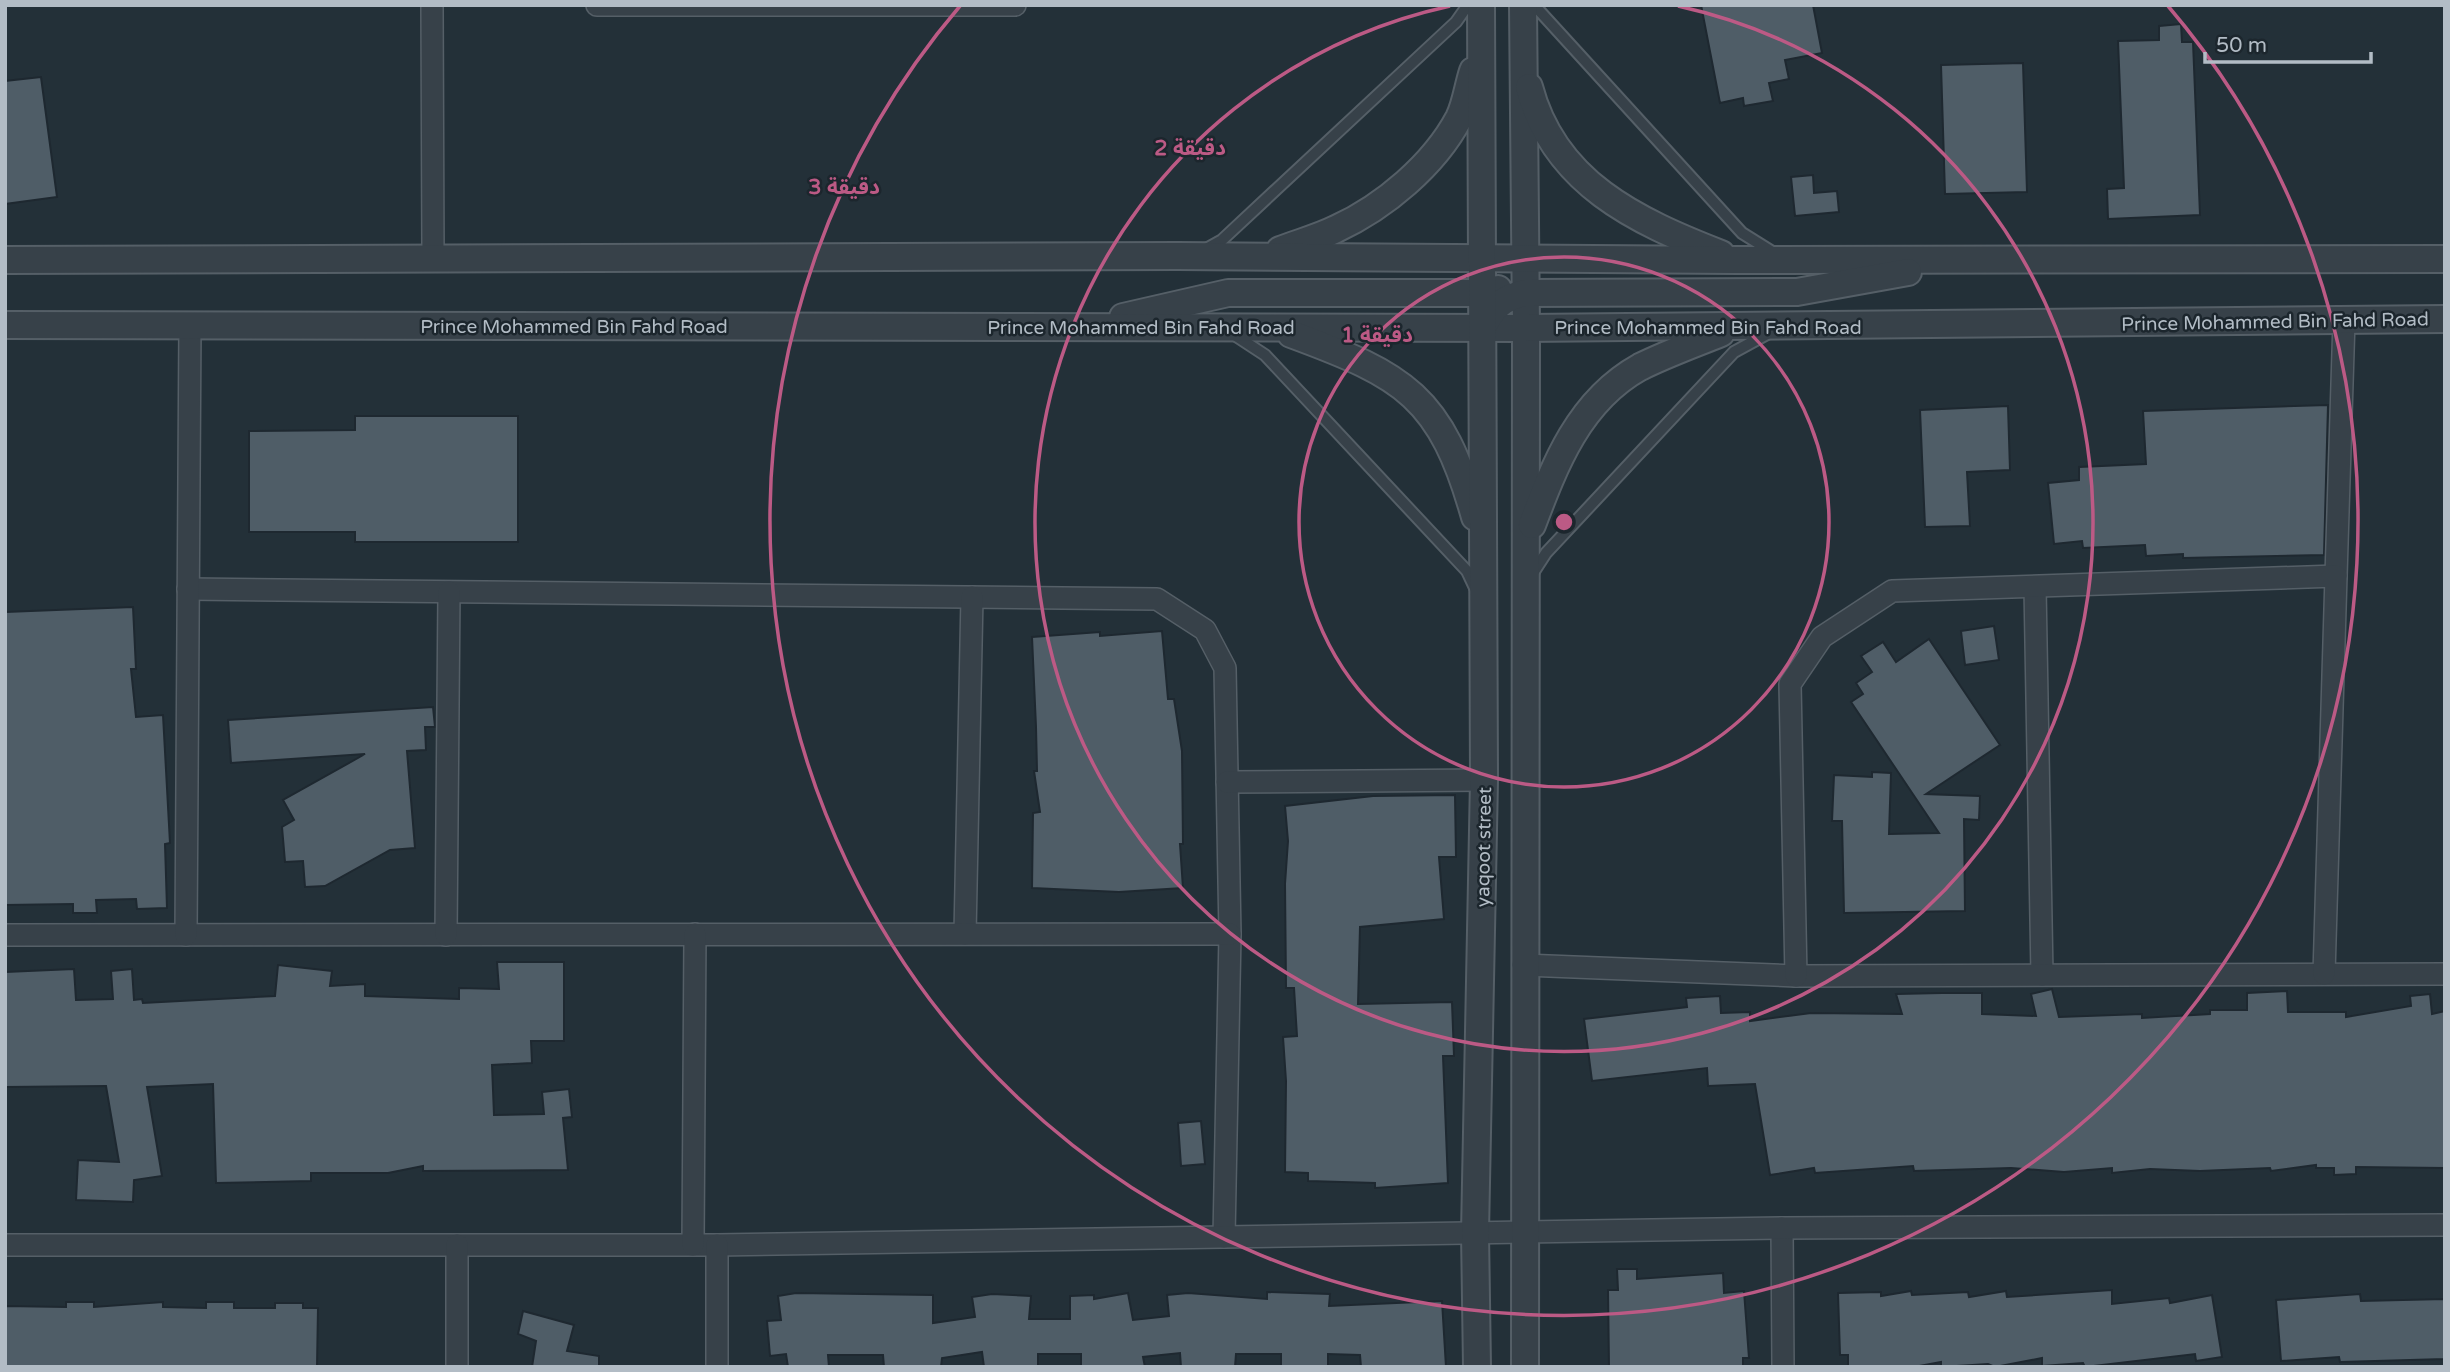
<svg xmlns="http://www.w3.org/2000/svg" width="2450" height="1372" viewBox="0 0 2450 1372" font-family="'Varela Round','Noto Sans Arabic',sans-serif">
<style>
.building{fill:#4f5d67;stroke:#1e2830;stroke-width:2}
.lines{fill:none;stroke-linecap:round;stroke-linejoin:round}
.service-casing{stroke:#555f67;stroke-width:14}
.minor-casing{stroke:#555f67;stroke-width:24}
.tertiary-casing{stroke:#555f67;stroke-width:30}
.service{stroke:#374149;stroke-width:10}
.minor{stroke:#374149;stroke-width:21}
.tertiary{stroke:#374149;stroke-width:26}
.ring{fill:none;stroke:#bc5a85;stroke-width:3.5}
.labels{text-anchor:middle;stroke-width:5;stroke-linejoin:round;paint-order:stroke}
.street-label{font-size:19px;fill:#b2bcc5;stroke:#1c262d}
.centre{fill:#bc5a85;stroke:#1c262d;stroke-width:3.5}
.ring-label{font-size:21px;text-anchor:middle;font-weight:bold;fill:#bc5a85;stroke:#1c262d;stroke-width:5;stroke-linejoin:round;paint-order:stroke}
</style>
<rect width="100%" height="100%" fill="#233038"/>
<g class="building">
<path d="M1701 5H1813L1822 53 1785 60 1789 79 1769 83 1773 101 1744 106 1743 98 1720 103Z"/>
<path d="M2181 24 2182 42H2193L2200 215 2108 219 2107 189 2124 188 2118 41 2159 40V26Z"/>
<path d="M2023 63 2027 192 1945 194 1941 65Z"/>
<path d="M41 77 57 197 5 204V81Z"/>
<path d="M1813 175 1814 193 1837 191 1839 212 1795 216 1791 177Z"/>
<path d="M2328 405 2324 555 2183 558V554L2146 556 2145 545 2083 548 2082 541 2054 544 2048 483 2079 480V467L2146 464 2143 411Z"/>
<path d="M2008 406 2010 470 1967 472 1970 526 1925 527 1920 410Z"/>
<path d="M355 416H518V542H355V532H249V431L355 430Z"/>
<path d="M133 607 136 669H131L136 717 163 715 170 843 165 844 167 908 137 909 136 899 96 900 97 913H73V904L5 905V612Z"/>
<path d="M1994 626 1999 660 1965 665 1961 631Z"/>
<path d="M1162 631 1168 699H1174L1182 751 1183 844H1180L1183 888 1119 892 1032 888 1033 813 1040 812 1034 771H1037L1036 727 1032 637 1100 632V636Z"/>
<path d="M1929 639 2000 745 1926 794 1980 796 1979 820 1964 819 1965 911 1844 913 1842 821H1832L1834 775 1872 777V772L1891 773 1889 834 1939 833 1851 702 1863 694 1856 683 1872 672 1861 656 1883 642 1896 662Z"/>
<path d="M433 707 435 727H425L426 750 407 751 415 848 390 850 325 886 305 887 303 861 285 862 282 827 294 820 283 800 365 754 231 763 228 720Z"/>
<path d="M1455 795 1456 857H1439L1444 919 1360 927 1358 1004 1452 1002 1454 1056H1443L1448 1183 1375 1188V1183L1308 1181V1173L1285 1172 1286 1081 1283 1037 1297 1036 1294 988H1286L1285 884 1288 841 1285 806 1373 796Z"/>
<path d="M497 962H564V1041H531L532 1063 492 1065 494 1115 544 1114 542 1092 569 1089 572 1117 563 1118 568 1170 423 1171V1166L388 1173H311V1181L216 1183 213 1084 147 1087 162 1176 134 1180 133 1202 76 1200 78 1160 119 1162 106 1086 5 1087V972L74 969 76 1000 113 999 111 971 132 969 134 1000 142 999 143 1003 275 996 278 965 332 971 330 986 365 984V996L459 999V988L499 989Z"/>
<path d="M2052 989 2059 1017 2142 1014V1018L2210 1014V1010H2247V993L2287 991 2288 1012H2346V1017L2411 1006 2410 996 2430 994 2432 1014 2445 1011V1168L2356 1167V1174L2334 1175V1168H2316V1165L2271 1171 2270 1168 2200 1171 2150 1169 2112 1173V1168L2064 1172 2011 1168 1914 1171 1913 1166 1815 1173 1814 1168 1770 1175 1755 1084 1708 1086 1707 1068 1592 1081 1584 1019 1687 1007 1686 998 1720 996 1721 1013 1750 1012V1021L1811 1013 1902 1014 1896 994 1942 993H1982V1014L2036 1016 2031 994Z"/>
<path d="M1201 1121 1205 1164 1181 1166 1178 1123Z"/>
<path d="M1617 1269H1637V1279L1723 1273 1724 1293 1744 1291 1749 1358H1743V1367H1609L1608 1290H1618Z"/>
<path d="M2112 1290V1304L2169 1298 2170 1303 2212 1295 2222 1357 2196 1361 2195 1354 2085 1367 2083 1363 2042 1366V1358L1995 1367 1988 1364 1941 1367V1362L1914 1367H1848V1355H1840L1838 1293 1881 1292V1296L1911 1291 1912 1295 1968 1292 1969 1297 2006 1291 2007 1297Z"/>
<path d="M1267 1292 1330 1294 1329 1306 1442 1301 1446 1367H1361L1360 1355 1328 1354V1367H1281V1354H1236L1235 1367H1181L1180 1353 1143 1357 1145 1367H1081V1354H1038V1367H984L982 1352 942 1358 941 1367H884L883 1355H828L829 1367H788L786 1354 770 1356 767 1321 781 1320 778 1296 796 1293 933 1295V1323L975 1317 972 1297 992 1294 1031 1296 1029 1319H1070V1296L1094 1295V1299L1128 1293 1133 1320 1169 1316 1167 1295 1188 1293 1267 1299Z"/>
<path d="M2360 1294 2361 1301 2445 1299V1359L2340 1362 2339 1357 2281 1361 2276 1300Z"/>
<path d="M66 1302H94V1307L163 1302V1307L206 1308V1302H234V1308H275V1303H303V1308H318L317 1367H5V1306L66 1307Z"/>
<path d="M523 1311 574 1325 567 1351 599 1356V1367H532L536 1341 518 1334Z"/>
</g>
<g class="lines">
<g class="service-casing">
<g id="service">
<path d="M1534 5 1742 233 1774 253"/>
<path d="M1204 250 1222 240 1456 22 1468 5"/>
<path d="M1233 334 1265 355 1467 571 1476 590"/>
<path d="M1533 573 1546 553 1734 352 1767 334"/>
</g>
</g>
<g class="minor-casing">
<g id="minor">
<path d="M432 5 433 259"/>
<path d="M597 5H1015"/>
<path d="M2336 576 2344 320"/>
<path d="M2035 587 2042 975"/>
<path d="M188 589 1157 599 1205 630 1225 668 1230 934 1224 1237"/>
<path d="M1227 782 1484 780"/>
<path d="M965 934 972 597"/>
<path d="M5 935 1230 934"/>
<path d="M186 935 190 325"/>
<path d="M446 935 449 592"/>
<path d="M1523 965 1796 976 2445 974"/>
<path d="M1796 976 1790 684 1822 637 1892 591 2336 576 2324 974"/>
<path d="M1782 1228 1783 1367"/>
<path d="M5 1245H717L1782 1228 2445 1225"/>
<path d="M693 1245 695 934"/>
<path d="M457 1367V1245"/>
<path d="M717 1367V1245"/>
</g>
</g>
<g class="tertiary-casing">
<g id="tertiary">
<path d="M1523 5 1526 328 1525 1367"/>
<path d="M1529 87C1554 183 1636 221 1721 254"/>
<path d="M1280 250C1298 243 1318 238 1336 229 1384 207 1434 165 1459 118 1466 104 1468 86 1473 71"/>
<path d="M5 260 1178 256 1735 260 2445 259"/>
<path d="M1123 317 1228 293H1483L1498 289"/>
<path d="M5 325 1526 328 2445 319"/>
<path d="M1483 328C1491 308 1504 297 1525 293L1797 292 1908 272"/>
<path d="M1291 334C1405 376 1441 396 1475 517"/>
<path d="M1532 525C1555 464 1579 401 1640 367 1666 354 1694 344 1721 333"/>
<path d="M1477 1367 1475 1233 1484 780 1481 5"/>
</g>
</g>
<use href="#service" class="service"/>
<use href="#minor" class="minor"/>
<use href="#tertiary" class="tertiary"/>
</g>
<g class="ring">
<circle cx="1564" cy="522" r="265"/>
<path d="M1678 6A529 529 0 1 1 1450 6"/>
<path d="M2168 6A794 794 0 1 1 960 6"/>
</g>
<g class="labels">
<g class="street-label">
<text transform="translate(2275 321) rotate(-1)" y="7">Prince Mohammed Bin Fahd Road</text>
<text x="574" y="333">Prince Mohammed Bin Fahd Road</text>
<text x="1141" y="334">Prince Mohammed Bin Fahd Road</text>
<text x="1708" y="334">Prince Mohammed Bin Fahd Road</text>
<text transform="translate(1483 847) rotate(-89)" y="7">yaqoot street</text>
</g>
</g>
<circle cx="1564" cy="522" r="10" class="centre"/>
<g class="ring-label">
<text x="1190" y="155">2 دقيقة</text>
<text x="844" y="194">3 دقيقة</text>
<text x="1377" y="342">1 دقيقة</text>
</g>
<rect width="2450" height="1372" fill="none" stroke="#b2bcc5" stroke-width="14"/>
<path d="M2205 52v10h166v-10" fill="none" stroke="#b2bcc5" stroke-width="3.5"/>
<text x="2216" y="52" font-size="21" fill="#b2bcc5" stroke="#1c262d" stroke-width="5" paint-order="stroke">50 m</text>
</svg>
